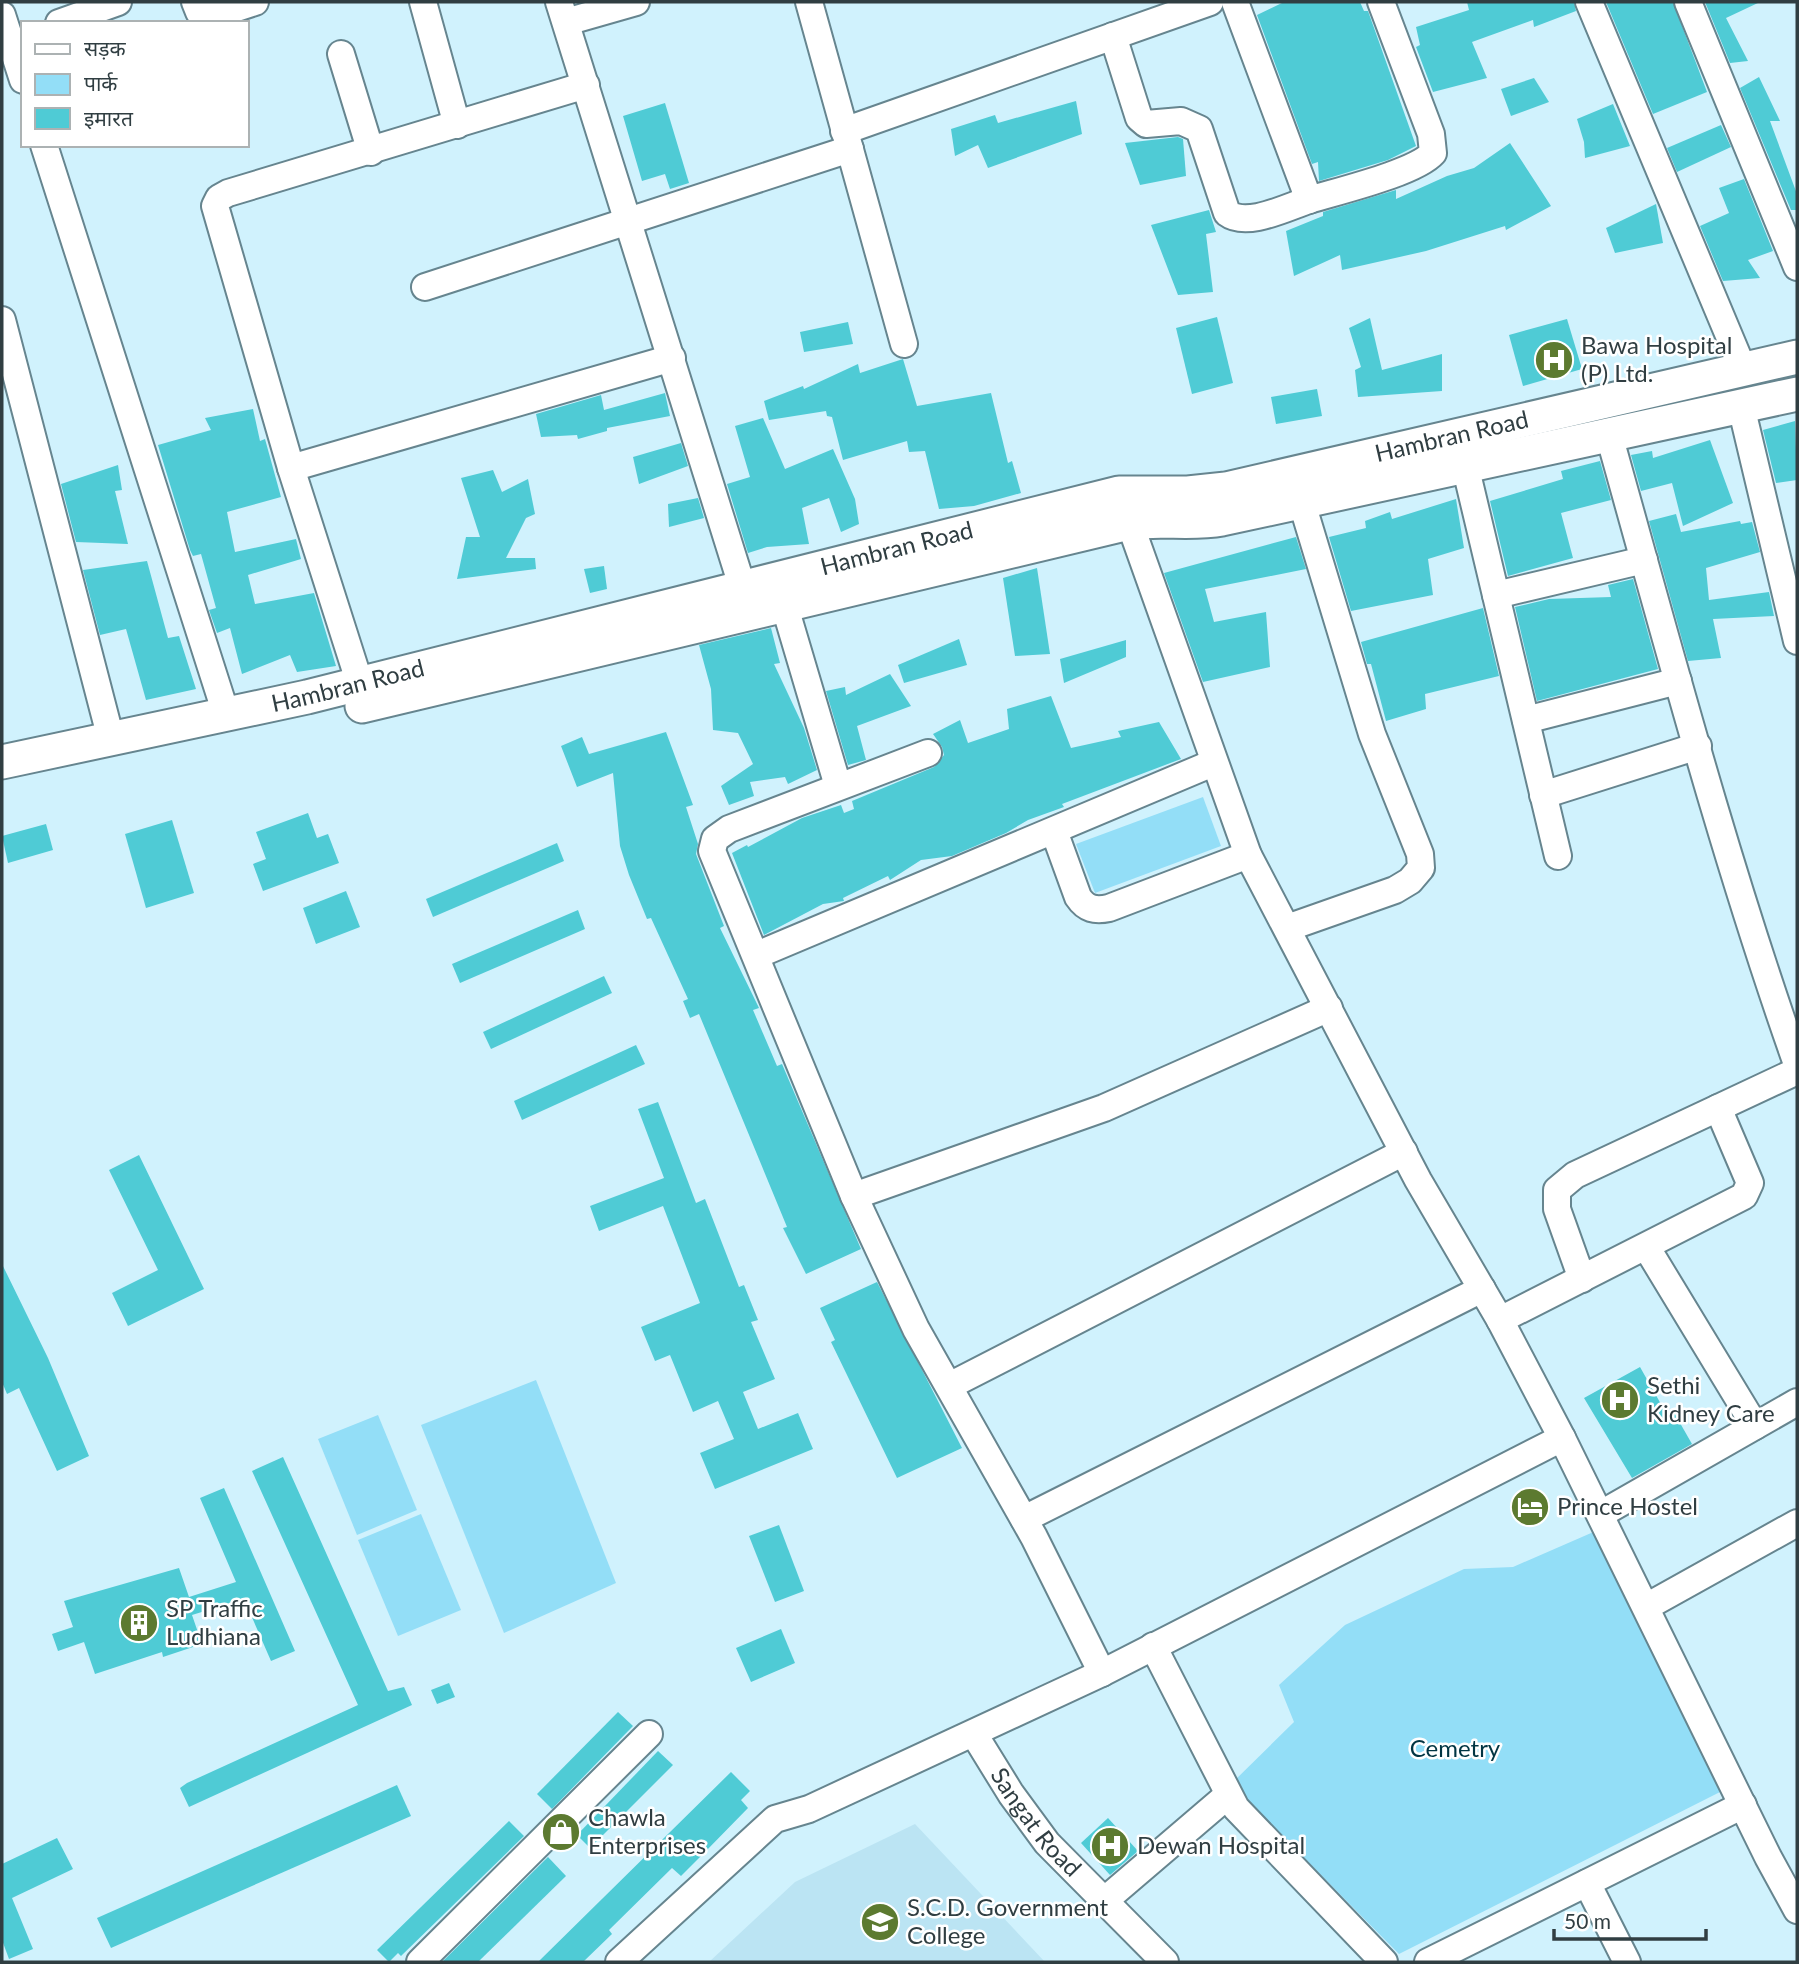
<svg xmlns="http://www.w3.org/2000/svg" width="1799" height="1964" viewBox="0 0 1799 1964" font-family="Lato,'Noto Sans Devanagari',sans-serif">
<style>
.built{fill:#bbe4f3}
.green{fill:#93def7}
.building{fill:#4fcbd5}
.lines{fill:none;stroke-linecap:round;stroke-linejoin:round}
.minor-casing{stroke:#66858f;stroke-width:30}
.major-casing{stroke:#66858f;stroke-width:37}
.minor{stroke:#fff;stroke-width:26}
.major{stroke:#fff;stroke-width:33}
.labels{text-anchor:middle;stroke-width:5;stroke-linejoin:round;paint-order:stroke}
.poi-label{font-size:24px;fill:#303e42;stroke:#fff;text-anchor:start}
.street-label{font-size:24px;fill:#303e42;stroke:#fff}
.park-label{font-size:24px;fill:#013543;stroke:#fff}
</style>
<rect width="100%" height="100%" fill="#d0f2fd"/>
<path class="built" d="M915 1824 1045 1962H709L795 1882Z"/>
<g class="green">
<path d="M1203 797 1221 846 1095 893 1076 844Z"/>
<path d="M536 1380 616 1583 504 1633 421 1425Z"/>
<path d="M378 1415 417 1510 357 1535 318 1439Z"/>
<path d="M421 1514 461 1610 398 1636 358 1540Z"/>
<path d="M1598 1530 1722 1791 1399 1954 1231 1784 1294 1722 1279 1685 1345 1625 1464 1569 1513 1567Z"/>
</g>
<g class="building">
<path d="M1284 2H1360L1364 11H1368L1416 146 1388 160 1319 181 1318 162 1312 164 1257 15Z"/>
<path d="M1467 2H1574L1576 11 1534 27 1533 20 1472 42 1487 78 1433 92 1416 47 1420 45 1416 27 1469 10Z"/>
<path d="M1606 2H1673L1707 92 1653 114Z"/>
<path d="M1705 2H1760L1726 18 1748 61 1730 63Z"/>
<path d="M1759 77 1780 121H1770L1797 194V210H1791L1740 88Z"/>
<path d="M1534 78 1549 102 1511 116 1501 89Z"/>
<path d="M1076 101 1082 134 988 168 978 145 955 156 951 129 995 115 998 123Z"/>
<path d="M665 103 689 183 670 189 665 174 642 181 623 116Z"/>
<path d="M1613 104 1630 146 1585 158 1584 142 1577 119Z"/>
<path d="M1721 125 1731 147 1677 172 1667 148Z"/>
<path d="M1178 137 1183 139 1186 176 1140 185 1125 143Z"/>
<path d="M1510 143 1551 206 1506 230 1505 226 1426 251 1342 270 1340 255 1294 276 1286 231 1323 216V212L1396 190V199L1447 176 1474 168Z"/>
<path d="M1744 179 1773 251 1748 260 1760 278 1723 281 1700 226 1729 213 1719 188Z"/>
<path d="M1656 204 1663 243 1615 253 1606 228Z"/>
<path d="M1209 210 1216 232 1206 234 1213 292 1178 295 1151 225Z"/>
<path d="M1217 317 1233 383 1192 394 1176 328Z"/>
<path d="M1370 318 1382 370 1442 354V391L1358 397 1355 370 1361 367 1349 328Z"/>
<path d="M1567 319 1582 369 1523 386 1509 335Z"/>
<path d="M848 322 853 344 804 352 800 332Z"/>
<path d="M903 359 917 406 991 393 1008 463 1012 461 1021 493 974 506 939 509 925 451 909 452 907 441 843 460 832 417 827 416 826 411 769 420 764 401 803 386 804 389 858 364 860 373Z"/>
<path d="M1317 389 1322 416 1276 424 1271 397Z"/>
<path d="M665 393 670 416 607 428V431L578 439 577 435 541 437 536 414 601 395 604 410Z"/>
<path d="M253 409 260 441 265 439 281 497 227 512 235 552 296 539 301 559 248 575 255 604 314 593 336 666 297 672 290 655 242 674 230 628 217 633 209 610 216 608 201 554 193 556 190 550 158 445 211 430 205 418Z"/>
<path d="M763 418 785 469 833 449 855 499 859 524 841 532 829 498 802 508 809 544 767 547 748 553 727 484 750 477 735 426Z"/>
<path d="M1795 421 1797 480 1776 483 1763 430Z"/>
<path d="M1710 440 1733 503 1683 526 1672 483 1641 491 1631 455 1652 451 1653 458Z"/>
<path d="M681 443 688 466 639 484 633 457Z"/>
<path d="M1600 461 1611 500 1561 513 1573 558 1508 576 1490 501 1563 479 1561 471Z"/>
<path d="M118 465 122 490 115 491 128 544 76 542 61 484Z"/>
<path d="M493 470 502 492 528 479 535 514 526 518 506 558H535L536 569 457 579 466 537H480L461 478Z"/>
<path d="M698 498 704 518 669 527 668 504Z"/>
<path d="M1456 499 1464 548 1428 559 1433 595 1351 611 1329 537 1366 528 1365 521 1390 512 1392 519Z"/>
<path d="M1676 514 1681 532 1740 521 1741 524 1752 522 1760 552 1706 568 1709 600 1769 592 1774 616 1713 619 1721 658 1688 661 1649 521Z"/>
<path d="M1296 537 1306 569 1205 589 1214 622 1266 612 1270 667 1203 682 1164 573Z"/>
<path d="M147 561 168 638 179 636 196 689 146 700 126 629 100 635 83 570Z"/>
<path d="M604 566 607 589 590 593 584 569Z"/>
<path d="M1037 568 1050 654 1015 656 1003 578Z"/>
<path d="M1633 579 1658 669 1537 701 1515 607 1549 599 1611 597 1608 585Z"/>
<path d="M1483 608 1499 676 1425 694 1426 709 1386 721 1371 664H1367L1361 642Z"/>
<path d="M771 628 780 663 774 664 804 728 817 770 788 784 785 777 750 782 754 796 729 805 721 786 753 764 738 733 713 730 711 689 699 645Z"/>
<path d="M959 639 967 665 904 683 898 665Z"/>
<path d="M1126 640V657L1064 683 1060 659Z"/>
<path d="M890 674 911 706 857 726 866 760 848 765 826 691 845 687 846 695Z"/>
<path d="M1051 696 1071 748 1121 737 1118 731 1159 722 1181 759 1062 804 1064 807 1028 820 1006 833 952 856 921 860 890 880 888 876 843 898 844 901 823 904 764 935 732 853 747 845 748 847 802 818 841 805 844 813 854 809 852 801 934 767 944 755 942 747 933 734 960 720 968 743 1009 729 1007 709Z"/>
<path d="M666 732 693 805 686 807 698 844 696 854 724 926 720 928 759 1008 753 1010 777 1066 782 1064 861 1249 806 1274 783 1228 787 1227 699 1014 690 1018 683 1001 688 999 651 918 647 919 629 875 620 846 613 773 577 787 561 746 582 737 589 754Z"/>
<path d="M308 813 317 838 328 834 339 863 263 891 253 864 266 859 256 832Z"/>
<path d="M172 820 194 893 146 908 125 834Z"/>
<path d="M46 824 53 850 8 863 2 836Z"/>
<path d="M557 843 564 861 433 917 426 899Z"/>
<path d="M346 891 360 927 316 944 303 908Z"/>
<path d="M578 910 585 929 460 983 452 964Z"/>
<path d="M604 976 612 993 491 1049 483 1032Z"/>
<path d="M636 1045 645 1064 522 1120 514 1101Z"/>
<path d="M658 1102 696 1203 705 1199 739 1287 744 1285 758 1320 751 1322 775 1379 743 1392 758 1429 798 1413 813 1449 715 1489 700 1453 734 1439 718 1401 693 1412 670 1355 655 1361 641 1327 700 1303 663 1206 599 1231 590 1206 664 1178 638 1109Z"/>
<path d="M139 1155 204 1289 128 1326 112 1293 158 1270 109 1170Z"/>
<path d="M2 1264 48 1358 89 1456 57 1471 19 1388 7 1394 2 1382Z"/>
<path d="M877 1282 962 1448 897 1478 831 1342 835 1340 820 1308Z"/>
<path d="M1640 1367 1666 1413 1672 1409 1692 1444 1632 1478 1584 1398Z"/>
<path d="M283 1457 388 1691 404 1687 412 1705 189 1807 180 1788 187 1783 358 1705 252 1471Z"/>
<path d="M224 1488 295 1651 271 1661 244 1599 192 1615 202 1644 163 1657 162 1652 95 1674 84 1642 58 1651 52 1634 73 1627 64 1601 179 1568 189 1597 236 1582 200 1498Z"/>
<path d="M779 1525 804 1591 775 1602 749 1536Z"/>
<path d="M781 1629 795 1663 751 1682 736 1648Z"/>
<path d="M449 1683 455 1697 437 1704 431 1690Z"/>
<path d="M618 1712 633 1726 552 1809 537 1794Z"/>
<path d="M658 1751 673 1765 590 1848 577 1835Z"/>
<path d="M731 1772 750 1791 741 1800 748 1808 704 1853 681 1876 672 1868 609 1930 612 1934 583 1962H538Z"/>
<path d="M397 1785 411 1816 111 1948 97 1918Z"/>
<path d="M1108 1818 1138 1851 1110 1875 1081 1843Z"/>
<path d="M509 1821 524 1836 401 1956 398 1953 389 1962 377 1950Z"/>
<path d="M57 1838 73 1869 12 1898 33 1949 9 1959 2 1940V1864Z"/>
<path d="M548 1857 566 1876 478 1962H442Z"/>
</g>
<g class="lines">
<g class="minor-casing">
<g id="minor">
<path d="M195 2 199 12 209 17 255 2"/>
<path d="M423 2 457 125"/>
<path d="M559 2 748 605"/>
<path d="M809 2 904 344"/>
<path d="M1235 2 1309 200C1338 191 1415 173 1433 153L1431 134 1381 2"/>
<path d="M1589 2 1743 369"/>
<path d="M1688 2 1797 267"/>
<path d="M2 15 23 80"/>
<path d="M566 22 636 2"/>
<path d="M59 23 118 2"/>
<path d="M1113 36 1139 118 1146 124 1181 121 1199 129 1227 213C1247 228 1287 207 1309 200"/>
<path d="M341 54 371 152"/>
<path d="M844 131 1210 2"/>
<path d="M44 145 226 714"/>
<path d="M425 287 850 149"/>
<path d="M2 320 111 739"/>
<path d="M1741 406 1797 641"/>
<path d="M1609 435C1668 645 1724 858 1797 1064"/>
<path d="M1465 465 1558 856"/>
<path d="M291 468 672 358"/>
<path d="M1124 507 1248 855 1418 1180 1500 1320 1562 1438 1768 1857 1797 1910"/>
<path d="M779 587 838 786"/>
<path d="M1496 595 1644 560"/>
<path d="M360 684 291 468 215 206 219 198 228 193 586 85"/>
<path d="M1526 720 1678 681"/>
<path d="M928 753 729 829 715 839 712 851 854 1196 916 1329 1034 1537 1102 1673"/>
<path d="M1543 795 1698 746"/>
<path d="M1054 831 1078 897C1086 909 1095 911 1109 908L1248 855"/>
<path d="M1287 928 1395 890 1410 881 1421 868 1420 854 1372 734 1301 500"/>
<path d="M757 955 1213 763"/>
<path d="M854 1196 1104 1108 1329 1008"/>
<path d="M1647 1248 1755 1426"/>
<path d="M1582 1279 1557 1209V1190L1575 1175 1718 1108"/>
<path d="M1500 1320 1744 1196 1750 1183 1718 1108 1797 1071"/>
<path d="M949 1386 1404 1152"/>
<path d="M1601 1514 1797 1402"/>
<path d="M1024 1519 1482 1289"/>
<path d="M1646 1607 1797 1523"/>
<path d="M1153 1646 1236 1808 1384 1962"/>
<path id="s1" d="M974 1734 1011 1794 1047 1843 1165 1962"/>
<path d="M1587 1883 1627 1962"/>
<path d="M1104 1901 1228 1795"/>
<path d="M420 1962 649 1734"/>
<path d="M619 1962 775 1819 809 1809 1102 1673 1562 1438"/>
<path d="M1428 1962 1743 1805"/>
</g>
</g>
<g class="major-casing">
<g id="major">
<path d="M362 706 1129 523C1162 518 1189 525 1222 519L1797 394"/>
<path id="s2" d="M2 762 307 697 1119 493H1188L1226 489 1797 357"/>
</g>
</g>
<use href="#minor" class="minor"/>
<use href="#major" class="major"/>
</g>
<defs>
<g id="hospital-disc" transform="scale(2.0125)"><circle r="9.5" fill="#5c7a30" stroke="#fff"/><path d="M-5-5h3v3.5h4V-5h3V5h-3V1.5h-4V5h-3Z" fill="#fff"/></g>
<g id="hotel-disc" transform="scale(2.0125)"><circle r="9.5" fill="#5c7a30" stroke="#fff"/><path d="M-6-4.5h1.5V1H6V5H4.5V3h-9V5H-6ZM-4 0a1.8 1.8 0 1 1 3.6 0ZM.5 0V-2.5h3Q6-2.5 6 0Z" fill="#fff"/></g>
<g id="building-disc" transform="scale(2.0125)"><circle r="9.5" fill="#5c7a30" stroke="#fff"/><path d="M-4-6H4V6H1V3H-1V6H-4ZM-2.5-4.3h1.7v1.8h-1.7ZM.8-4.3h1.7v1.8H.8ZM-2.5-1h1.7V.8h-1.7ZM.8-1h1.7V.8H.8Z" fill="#fff"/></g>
<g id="shop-disc" transform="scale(2.0125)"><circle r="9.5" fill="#5c7a30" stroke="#fff"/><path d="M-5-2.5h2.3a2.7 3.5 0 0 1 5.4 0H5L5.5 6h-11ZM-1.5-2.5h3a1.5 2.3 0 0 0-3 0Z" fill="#fff"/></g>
<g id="university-disc" transform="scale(2.0125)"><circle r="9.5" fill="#5c7a30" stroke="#fff"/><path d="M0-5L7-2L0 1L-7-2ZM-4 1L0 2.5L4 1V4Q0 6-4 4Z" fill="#fff"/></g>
</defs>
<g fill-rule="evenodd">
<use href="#hospital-disc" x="1554" y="360"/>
<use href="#hospital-disc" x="1620" y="1400"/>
<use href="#hotel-disc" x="1530" y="1507"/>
<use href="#building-disc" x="139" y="1623"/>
<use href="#shop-disc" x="561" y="1832"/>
<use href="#hospital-disc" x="1110" y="1846"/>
<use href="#university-disc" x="880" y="1922"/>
</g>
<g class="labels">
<g class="poi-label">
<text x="1581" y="354">Bawa Hospital<tspan x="1581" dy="28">(P) Ltd.</tspan></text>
<text x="1647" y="1394">Sethi<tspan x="1647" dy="28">Kidney Care</tspan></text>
<text x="1557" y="1515">Prince Hostel</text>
<text x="166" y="1617">SP Traffic<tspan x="166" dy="28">Ludhiana</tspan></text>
<text x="588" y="1826">Chawla<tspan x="588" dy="28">Enterprises</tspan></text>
<text x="1137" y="1854">Dewan Hospital</text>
<text x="907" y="1916">S.C.D. Government<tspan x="907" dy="28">College</tspan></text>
</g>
<g class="street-label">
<text dy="8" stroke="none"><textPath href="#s2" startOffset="1488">Hambran Road</textPath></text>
<text dy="8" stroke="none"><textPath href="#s2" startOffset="920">Hambran Road</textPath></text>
<text dy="8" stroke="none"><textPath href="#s2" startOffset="354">Hambran Road</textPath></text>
<text dy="8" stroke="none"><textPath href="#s1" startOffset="108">Sangat Road</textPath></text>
</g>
<g class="park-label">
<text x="1455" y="1757">Cemetry</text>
</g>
</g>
<rect width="1799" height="1964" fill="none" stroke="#303e42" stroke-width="7"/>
<rect x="21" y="21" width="228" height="126" fill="#ffffff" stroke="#acb2b3" stroke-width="2"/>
<rect x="35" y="44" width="35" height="10" fill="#ffffff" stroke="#acb2b3" stroke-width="2"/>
<text x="84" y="56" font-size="21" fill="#303e42">सड़क</text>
<rect x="35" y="74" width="35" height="21" fill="#93def7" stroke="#acb2b3" stroke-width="2"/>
<text x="84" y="91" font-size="21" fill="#303e42">पार्क</text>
<rect x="35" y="108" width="35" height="21" fill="#4fcbd5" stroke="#acb2b3" stroke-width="2"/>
<text x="84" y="126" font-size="21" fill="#303e42">इमारत</text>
<path d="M1554 1929v10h152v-10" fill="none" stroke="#303e42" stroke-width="3.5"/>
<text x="1564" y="1929" font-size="21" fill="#303e42" stroke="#ffffff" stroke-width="5" paint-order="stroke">50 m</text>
</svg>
